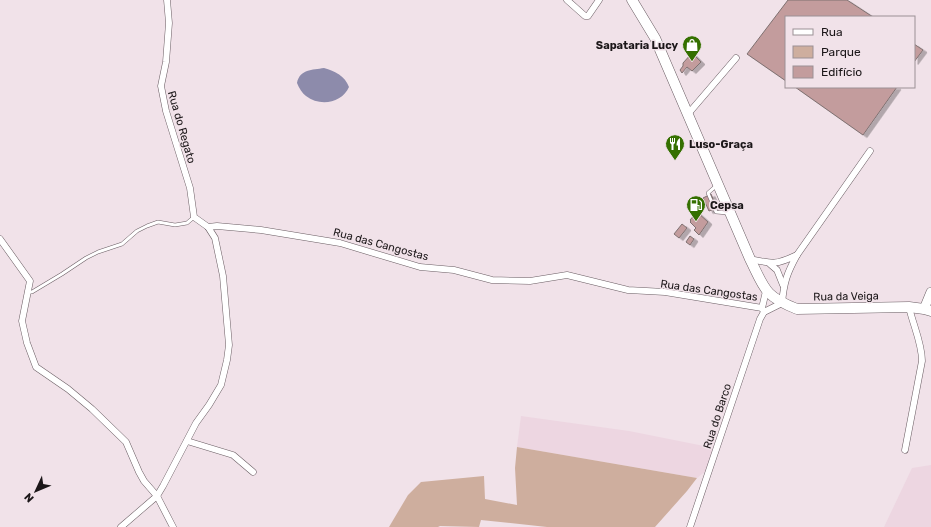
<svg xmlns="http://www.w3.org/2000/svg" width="931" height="527" viewBox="0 0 931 527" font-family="Rubik,sans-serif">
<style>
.built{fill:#edd6e1}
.green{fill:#ceae9e}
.water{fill:#8d8bab}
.building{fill:#c39c9d;stroke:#7f7171;filter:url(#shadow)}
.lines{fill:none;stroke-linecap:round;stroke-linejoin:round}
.lane-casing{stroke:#6a5d63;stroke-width:4}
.street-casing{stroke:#6a5d63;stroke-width:7}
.secondary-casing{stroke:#6a5d63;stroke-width:10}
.primary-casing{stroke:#6a5d63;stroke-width:11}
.lane{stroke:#fff;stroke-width:3}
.street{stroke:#fff;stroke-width:6}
.secondary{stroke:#fff;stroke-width:9}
.primary{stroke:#fff;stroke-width:10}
.labels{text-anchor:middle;stroke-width:3;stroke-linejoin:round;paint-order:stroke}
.poi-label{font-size:11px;font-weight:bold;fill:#1b1618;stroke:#f1e2e9;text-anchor:start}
.street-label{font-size:11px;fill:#1b1618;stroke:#f1e2e9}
</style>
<defs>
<filter id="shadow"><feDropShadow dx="4" dy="2.5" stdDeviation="0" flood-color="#0004"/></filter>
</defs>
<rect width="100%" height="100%" fill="#f1e2e9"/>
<g class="built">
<path d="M521 416 629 431 714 448 707 470 697 478 517 447Z"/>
<path d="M931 465V527H884L912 468Z"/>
</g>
<path class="green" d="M517 447 697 478 687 491 655 527H547L481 520 479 527 440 526 438 527H389L408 495 421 482 484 476 485 499 517 505 515 468Z"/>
<path class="water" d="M324 68C335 71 345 76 349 87 342 103 320 107 306 96 302 93 299 88 297 83 300 69 312 70 324 68Z"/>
<g class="building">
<path d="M788 0H847L873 17H786V81L747 54Z"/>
<path d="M914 44 923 50 914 62Z"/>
<path d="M692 53 701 62 692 71 687 67 682 73 680 70 683 66V63Z"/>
<path d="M795 87H897L863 135Z"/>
<path d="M711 194 717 208 709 211 703 198Z"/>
<path d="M697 212 708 222 699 235 694 230 696 228 690 222 691 221 690 220Z"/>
<path d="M682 224 687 228 679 238 674 234Z"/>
<path d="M690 236 694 239 690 245 686 242Z"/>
</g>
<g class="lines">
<g class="lane-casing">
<g id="lane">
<path d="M716 186 708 193 716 212 728 213"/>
<path d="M28 292H32L62 274 86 258 98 252 122 244 137 231 147 226 158 222 175 225 187 223 194 217"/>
</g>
</g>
<g class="street-casing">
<g id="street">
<path d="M567 0 585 16H588L599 0"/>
<path d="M688 114 736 58"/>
<path d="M208 227 217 226 261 230 340 243 420 267 454 270 492 280 530 281 567 275 628 290 665 292 762 308"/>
<path d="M0 239 30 281 22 321 27 343 36 367 68 389 92 409 126 442 139 472 144 481 157 496 173 527"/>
<path d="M750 259C773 264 776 265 797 255"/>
<path d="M770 264 777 270 783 285"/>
<path d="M764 312 782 303C784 282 787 273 797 255L870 151"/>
<path d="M187 441 233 455 253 472"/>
<path d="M905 450 922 361C922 343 913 325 909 307"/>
<path d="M121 527 157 496 163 486 196 423 209 405 221 385 227 360 229 345 223 276 215 238 208 227 194 217 190 188 166 111 161 86 166 62 169 23 167 0"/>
<path d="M690 527 760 319 764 312 762 308 766 291"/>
</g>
</g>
<g class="secondary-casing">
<path id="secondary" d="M924 309 931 292"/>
</g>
<g class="primary-casing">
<path id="primary" d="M632 0 655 38 750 259C765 289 764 296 797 309L909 307 924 309 931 311"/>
</g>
<use href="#lane" class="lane"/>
<use href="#street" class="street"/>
<use href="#secondary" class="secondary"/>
<use href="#primary" class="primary"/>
</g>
<defs>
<g id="shop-pin" transform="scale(1)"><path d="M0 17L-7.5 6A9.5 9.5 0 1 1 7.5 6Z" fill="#357000" stroke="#f1e2e9"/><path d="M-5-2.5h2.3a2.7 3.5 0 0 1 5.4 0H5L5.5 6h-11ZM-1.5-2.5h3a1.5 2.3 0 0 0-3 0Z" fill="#fff"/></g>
<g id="restaurant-pin" transform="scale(1)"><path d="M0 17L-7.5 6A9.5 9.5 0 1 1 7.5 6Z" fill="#357000" stroke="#f1e2e9"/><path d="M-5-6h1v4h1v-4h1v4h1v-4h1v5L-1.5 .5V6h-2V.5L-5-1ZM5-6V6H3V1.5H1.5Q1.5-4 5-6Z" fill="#fff"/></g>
<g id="fuel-pin" transform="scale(1)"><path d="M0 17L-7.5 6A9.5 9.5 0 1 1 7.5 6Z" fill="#357000" stroke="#f1e2e9"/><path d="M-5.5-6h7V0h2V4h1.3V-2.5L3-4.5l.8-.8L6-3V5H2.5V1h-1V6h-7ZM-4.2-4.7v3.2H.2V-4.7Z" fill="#fff"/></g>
</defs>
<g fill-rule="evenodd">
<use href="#shop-pin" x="692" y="45"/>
<use href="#restaurant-pin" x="675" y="144"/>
<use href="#fuel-pin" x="696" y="205"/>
</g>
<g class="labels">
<g class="poi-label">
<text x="678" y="49" text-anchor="end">Sapataria Lucy</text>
<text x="689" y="148">Luso-Graça</text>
<text x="710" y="209">Cepsa</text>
</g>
<g class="street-label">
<text transform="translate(182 127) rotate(74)" y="4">Rua do Regato</text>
<text transform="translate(381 244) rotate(15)" y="4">Rua das Cangostas</text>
<text transform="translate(709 290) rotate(8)" y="4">Rua das Cangostas</text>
<text transform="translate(846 296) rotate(-1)" y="4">Rua da Veiga</text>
<text transform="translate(717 416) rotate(-72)" y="4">Rua do Barco</text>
</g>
</g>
<rect x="785" y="16" width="130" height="72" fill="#f1e2e9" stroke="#9b9095"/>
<rect x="793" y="29" width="20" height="6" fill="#ffffff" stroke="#9b9095"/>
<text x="821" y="36" font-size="12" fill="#1b1618">Rua</text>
<rect x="793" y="46" width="20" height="12" fill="#ceae9e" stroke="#9b9095"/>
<text x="821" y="56" font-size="12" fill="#1b1618">Parque</text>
<rect x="793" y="66" width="20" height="12" fill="#c39c9d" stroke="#9b9095"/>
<text x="821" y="76" font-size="12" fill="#1b1618">Edifício</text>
<g transform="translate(36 491) rotate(226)" stroke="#f1e2e9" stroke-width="3" paint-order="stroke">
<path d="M0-3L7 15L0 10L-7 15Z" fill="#1b1618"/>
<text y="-6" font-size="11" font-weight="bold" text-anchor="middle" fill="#1b1618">N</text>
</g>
</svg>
